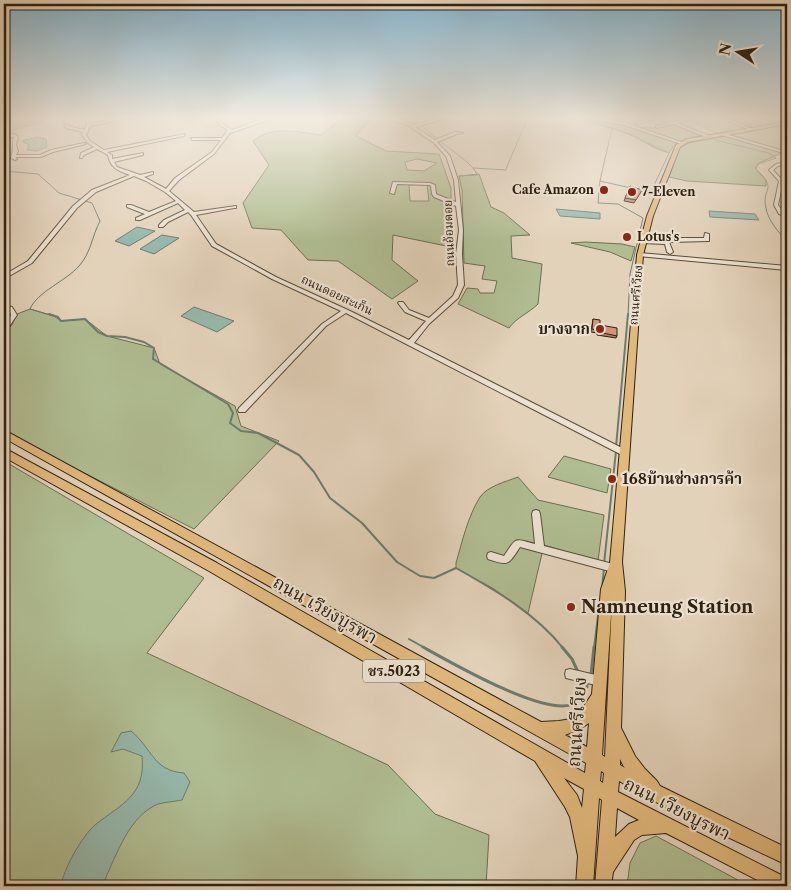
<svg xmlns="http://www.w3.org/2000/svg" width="791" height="890" viewBox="0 0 791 890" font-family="'Libre Caslon Text','Noto Serif Thai',serif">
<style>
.green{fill:#b0bd92;stroke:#6e6f52;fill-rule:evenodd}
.water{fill:#96b8ac;stroke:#6c7c6e}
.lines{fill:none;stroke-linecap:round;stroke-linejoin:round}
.stream-far2{stroke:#6c7c6e;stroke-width:1}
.stream-far1{stroke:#6c7c6e;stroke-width:2}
.stream{stroke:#6c7c6e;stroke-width:3}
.river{fill:#96b8ac;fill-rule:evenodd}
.minor-casing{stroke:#5a4d3b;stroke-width:2}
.major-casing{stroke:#2d2111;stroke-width:2}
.minor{fill:#ede2d2;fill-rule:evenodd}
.major{fill:#e2b97d;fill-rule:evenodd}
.wall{fill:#b87e67;stroke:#2d2111}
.building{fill:#d69278;stroke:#2d2111}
.poi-dot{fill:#8f2418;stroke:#ede2d2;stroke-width:2}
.labels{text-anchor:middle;stroke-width:4.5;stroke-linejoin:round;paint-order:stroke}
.far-poi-label{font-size:12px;font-weight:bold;fill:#2d2111;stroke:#ede2d2;text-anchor:start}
.far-street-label{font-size:12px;fill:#2d2111;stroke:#ede2d2}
.shield{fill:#ede2d2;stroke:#675b4b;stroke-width:1}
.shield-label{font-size:14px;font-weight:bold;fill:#2d2111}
.poi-label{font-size:15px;font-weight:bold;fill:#2d2111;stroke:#ede2d2;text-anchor:end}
.near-poi-label{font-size:18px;font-weight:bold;fill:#2d2111;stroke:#ede2d2;text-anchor:start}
.near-street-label{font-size:18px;fill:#2d2111;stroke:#ede2d2}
</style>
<rect width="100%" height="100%" fill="#e3d2ba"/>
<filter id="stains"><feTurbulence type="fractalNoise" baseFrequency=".004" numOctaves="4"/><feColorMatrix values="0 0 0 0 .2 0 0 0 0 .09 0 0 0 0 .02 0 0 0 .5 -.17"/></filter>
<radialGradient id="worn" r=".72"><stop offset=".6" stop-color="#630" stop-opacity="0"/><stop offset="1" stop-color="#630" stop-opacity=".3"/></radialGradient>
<g class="green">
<path d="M4 117H49C39 126 25 125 13 130L4 126Z"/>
<path d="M344 117 371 119 356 136 386 151 439 154 451 188V247L393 235 392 260 418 281 392 299 338 261 308 260 281 230 252 228 243 203 269 165 253 141C272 125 297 132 321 135ZM417 159 437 163 424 171 407 170 405 162ZM427 184 429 201H410L409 185Z"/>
<path d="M576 117H614L619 119 616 120 679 142 674 145 669 153 655 148 632 135Z"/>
<path d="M692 117H719L746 129 718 134 696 123 701 122Z"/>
<path d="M722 117H786L787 120 750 128Z"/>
<path d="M674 124 703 137 680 142 636 127 656 128Z"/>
<path d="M776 126 787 131 786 140 787 152 730 135Z"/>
<path d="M725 136 784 152 759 163 755 168 766 180V186L687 181 669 177 679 148 689 143Z"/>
<path d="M479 174 491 207 504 213 530 235 511 236 512 258 542 264 538 304C529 313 517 317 509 328L458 304 467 288 478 289 480 293H494L497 281 482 279 485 266 464 263 462 190 459 176Z"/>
<path d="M585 242 622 244 635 247 631 261 610 252 571 243Z"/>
<path d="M30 309 54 316 61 321 85 319 107 336 154 348 160 364 235 406 241 426 279 441 194 529 4 432V333L12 325 17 314Z"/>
<path d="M564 456 611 469 607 493 548 477Z"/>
<path d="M4 461 204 578 147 653 388 765 435 814 489 835 486 886H4Z"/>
<path d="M518 477 538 500 604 515 598 561 544 545 528 613 494 589 456 568V563C462 542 468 516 480 497 488 486 505 482 518 477Z"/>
<path d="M656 836 749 886H627L630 863 640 843Z"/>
</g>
<g class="water">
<path d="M37 137 46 139 47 147 37 151 27 150 29 145 22 141Z"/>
<path d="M556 209 600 213V219L560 216Z"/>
<path d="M709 211 755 214 759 220 710 217Z"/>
<path d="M137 227 155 231 129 246 115 241Z"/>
<path d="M162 235 179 238 154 254 140 249Z"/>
<path d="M194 307 234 321 217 332 181 316Z"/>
<path d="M131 731C152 748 153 771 184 773L190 782 182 800C173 802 159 802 152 807 126 822 114 861 102 886H61C63 870 82 836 95 825 121 804 146 796 142 756L123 749 111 752 121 733Z"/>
</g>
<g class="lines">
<g class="stream-far2">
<path d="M411 117 414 119 412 123"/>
<path d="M452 117 422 126C433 139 475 163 477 175L459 176"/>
<path d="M574 117 622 131 669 153 650 194 640 191"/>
<path d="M726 117 728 118"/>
<path d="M732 117H739"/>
<path d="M761 117 773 124"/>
<path d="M778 126 787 129"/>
<path d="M612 128 600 181 631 188"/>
<path d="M715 140 769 153 776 158 758 164 756 169C779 192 761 186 766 208 768 221 779 232 787 242"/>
<path d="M474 168 506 170"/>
<path d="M506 169 528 117"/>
<path d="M4 171 38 174 59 193 92 203 100 221C92 236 91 253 79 266 66 281 37 292 30 309L53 316"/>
<path d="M600 181 598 203 618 204 643 218 630 274 628 316"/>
</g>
<g class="stream-far1">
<path d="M49 314 58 317 61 321 85 319 98 332 107 336 125 337 144 342 154 348 153 359 228 404 233 413 230 423 241 431 258 433 299 455 314 472 330 498 362 523 397 562 420 576 434 578 456 568C495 590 535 613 563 648"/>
<path d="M616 447 628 314"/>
<path d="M604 564 616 451"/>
<path d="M602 588 604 568"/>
<path d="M409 639 425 648"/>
<path d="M594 648 599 608"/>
</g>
<g class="stream">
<path d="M423 647C450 662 545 717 573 704 582 700 585 690 588 682"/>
<path d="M562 647 572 659 578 672"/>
<path d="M591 675 594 647"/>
<path d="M583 680 587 687"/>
</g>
<g class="river">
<path d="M4 122 15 131 7 148 4 150V142L9 131 4 127Z"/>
<path d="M4 157 7 159 9 166 4 172Z"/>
</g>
<g class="minor-casing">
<g id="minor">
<path d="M63 117H66L64 121 61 120Z"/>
<path d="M85 117H87L90 124 119 118 149 117 119 120 90 126 86 135 90 141 104 150 185 134 184 136 107 152 112 155V159L143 153V155L114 162 117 167 140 175 153 172V174L144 177 166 189 175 178 212 152 221 140H192L191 138H222L228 130 219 125 215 117H217L221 123 232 130 259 120 244 118 243 117 263 119 274 117V118L230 133 214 154 179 180 169 191 194 212 236 206V208H234L196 215 216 244 276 277 350 311 409 340 426 321 405 312 398 303 399 302H403L409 310 429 318 453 296 458 285 456 254 459 230 456 206 434 197 432 194 431 186 430 185 397 184 394 194 390 193 393 182 430 183 435 185 436 194 438 195 456 202 454 180 446 156 434 143 406 124 375 117C385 116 405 120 413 125L443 117H446V118L415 127 435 140 455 132 463 133 457 134 437 142 450 156 458 180 463 230 462 254 464 285 458 298 429 324 414 343 628 451 629 453 628 455H622L346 313 326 326 245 412H239L238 410 239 408 322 324 341 311 272 279 212 246 191 215 188 212 168 222 163 227H159V225L164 220 185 210 178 203 140 220H136V218L145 214 127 207V205H131L149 212 176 201 165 192 146 181 134 176 96 192 77 208 32 263 4 279V275L28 261 73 206 92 190 130 175C119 171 110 168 108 155L97 149 84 155 82 158H80L81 153 94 147 88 143 82 135 83 132 66 128 64 125 67 124 68 126 84 130 87 125Z"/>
<path d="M494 117H499L502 118 500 119Z"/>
<path d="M581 117H587L623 122 684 143 681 144 621 124Z"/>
<path d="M618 117H626L619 119Z"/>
<path d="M656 117H660L673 122 692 117V119L677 123 712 137 709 138 673 124 656 128V126L669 123 658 118 637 124 635 123Z"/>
<path d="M719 117H723L753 129 750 130Z"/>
<path d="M722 133 787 152V154L722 135Z"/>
<path d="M15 134 18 137 16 144 18 151 16 155H40L51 150 84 143 86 144 53 152 41 157H15L17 159 15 160 11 158C14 150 12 145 14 137H4V135Z"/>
<path d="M787 162V164L778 166 773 170 783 181 778 205 783 212 787 214V219L784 221 782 220 784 216 779 214 774 205 779 181 769 170 776 164Z"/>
<path d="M705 233 709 234V241L669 242 673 252 670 254 667 252 665 244 643 243 640 241 643 239 664 241V239L666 238H704Z"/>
<path d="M640 253 787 266V270L638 256 637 255Z"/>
<path d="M4 305 12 307 17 315 6 331 4 332V326L11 315 8 309H4Z"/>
<path d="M536 510 539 511 540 514 544 546 613 564 616 565 617 568 616 571 613 572 520 547C508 565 509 566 488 559L487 556 488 553 491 552 504 556C517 537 513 538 535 544L532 514 533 511Z"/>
<path d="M570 669 600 676 604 677 605 681 604 685 600 686 570 679 566 678 565 674 566 670Z"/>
</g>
</g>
<g class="major-casing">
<path id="major" d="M787 122V124L688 142 680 147 653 216 643 255 622 562 625 591 621 728 635 756 645 769 657 781 660 786 787 848V865L670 810 619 781 618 792 787 878V886H769L666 833 642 835 634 840 613 872 611 886H595L602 800 599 798 593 886H576L578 856 570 817 565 807 535 761 209 571 4 457V448L217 563 585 773 586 763 4 438V430L541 722 559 721 571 719 582 709 592 694 601 589 610 563 637 255 647 216 676 145 687 139ZM612 600 605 757 602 755ZM589 723 587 747 565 735 580 729ZM620 759 624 767 625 768 620 765ZM601 771 604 773 603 783 600 781ZM564 778 584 789 582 808 577 795ZM617 808 639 820 629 824 615 837Z"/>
</g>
<use href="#minor" class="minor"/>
<use href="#major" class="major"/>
</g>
<g class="wall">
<path d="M630 186 640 193 634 203 624 201Z"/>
<path d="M593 319 600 325 617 336 616 338 597 335V333L591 332Z"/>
</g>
<g class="building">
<path d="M630 186 642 190 636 200 625 198Z"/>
<path d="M593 319 600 320V325L617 328V336L598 332V330L592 329Z"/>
</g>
<linearGradient id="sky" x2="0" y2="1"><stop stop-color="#87b6d0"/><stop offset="0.49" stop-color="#f2ebe0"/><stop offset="1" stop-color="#f2ebe0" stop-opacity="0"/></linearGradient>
<rect width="791" height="241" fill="url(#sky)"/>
<g class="poi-dot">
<circle cx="604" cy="190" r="5"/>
<circle cx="632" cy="192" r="5"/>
<circle cx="627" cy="237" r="5"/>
<circle cx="600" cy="329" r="5"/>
<circle cx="612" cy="479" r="5"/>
<circle cx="571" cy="607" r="5"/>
</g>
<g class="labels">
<g class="far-poi-label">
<text x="594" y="194" text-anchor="end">Cafe Amazon</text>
<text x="642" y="196">7-Eleven</text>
<text x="637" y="241">Lotus's</text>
</g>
<g class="far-street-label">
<text transform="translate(449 233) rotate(-92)" y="4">ถนนอ้อมดอย</text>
<text transform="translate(337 295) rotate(25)" y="4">ถนนดอยสะเก็น</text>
<text transform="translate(636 295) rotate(-85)" y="4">ถนนศรีเวียง</text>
</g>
<rect class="shield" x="363" y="659.5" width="62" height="23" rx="4"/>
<g class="shield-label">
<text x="394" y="676">ชร.5023</text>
</g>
<g class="poi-label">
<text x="590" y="334">บางจาก</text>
<text x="622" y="484" text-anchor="start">168บ้านช่างการค้า</text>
</g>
<g class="near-poi-label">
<text x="581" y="613">Namneung Station</text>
</g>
<g class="near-street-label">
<text transform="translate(325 610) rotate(30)" y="6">ถนน เวียงบูรพา</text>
<text transform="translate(577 722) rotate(-86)" y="6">ถนนศรีเวียง</text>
<text transform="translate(677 809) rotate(27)" y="6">ถนน เวียงบูรพา</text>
</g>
</g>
<rect width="791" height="890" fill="none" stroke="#e3d2ba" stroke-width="20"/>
<rect x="5" y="5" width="781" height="880" fill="none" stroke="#2d2111" stroke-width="2.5"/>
<rect x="10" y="10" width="771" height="870" fill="none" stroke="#2d2111"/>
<g transform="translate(738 52) rotate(282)" stroke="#ede2d2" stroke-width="4" paint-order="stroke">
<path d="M0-4L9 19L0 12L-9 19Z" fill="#2d2111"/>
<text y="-8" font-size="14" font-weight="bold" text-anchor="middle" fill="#2d2111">N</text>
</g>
<rect width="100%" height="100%" filter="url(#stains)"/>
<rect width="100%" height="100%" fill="url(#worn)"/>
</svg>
